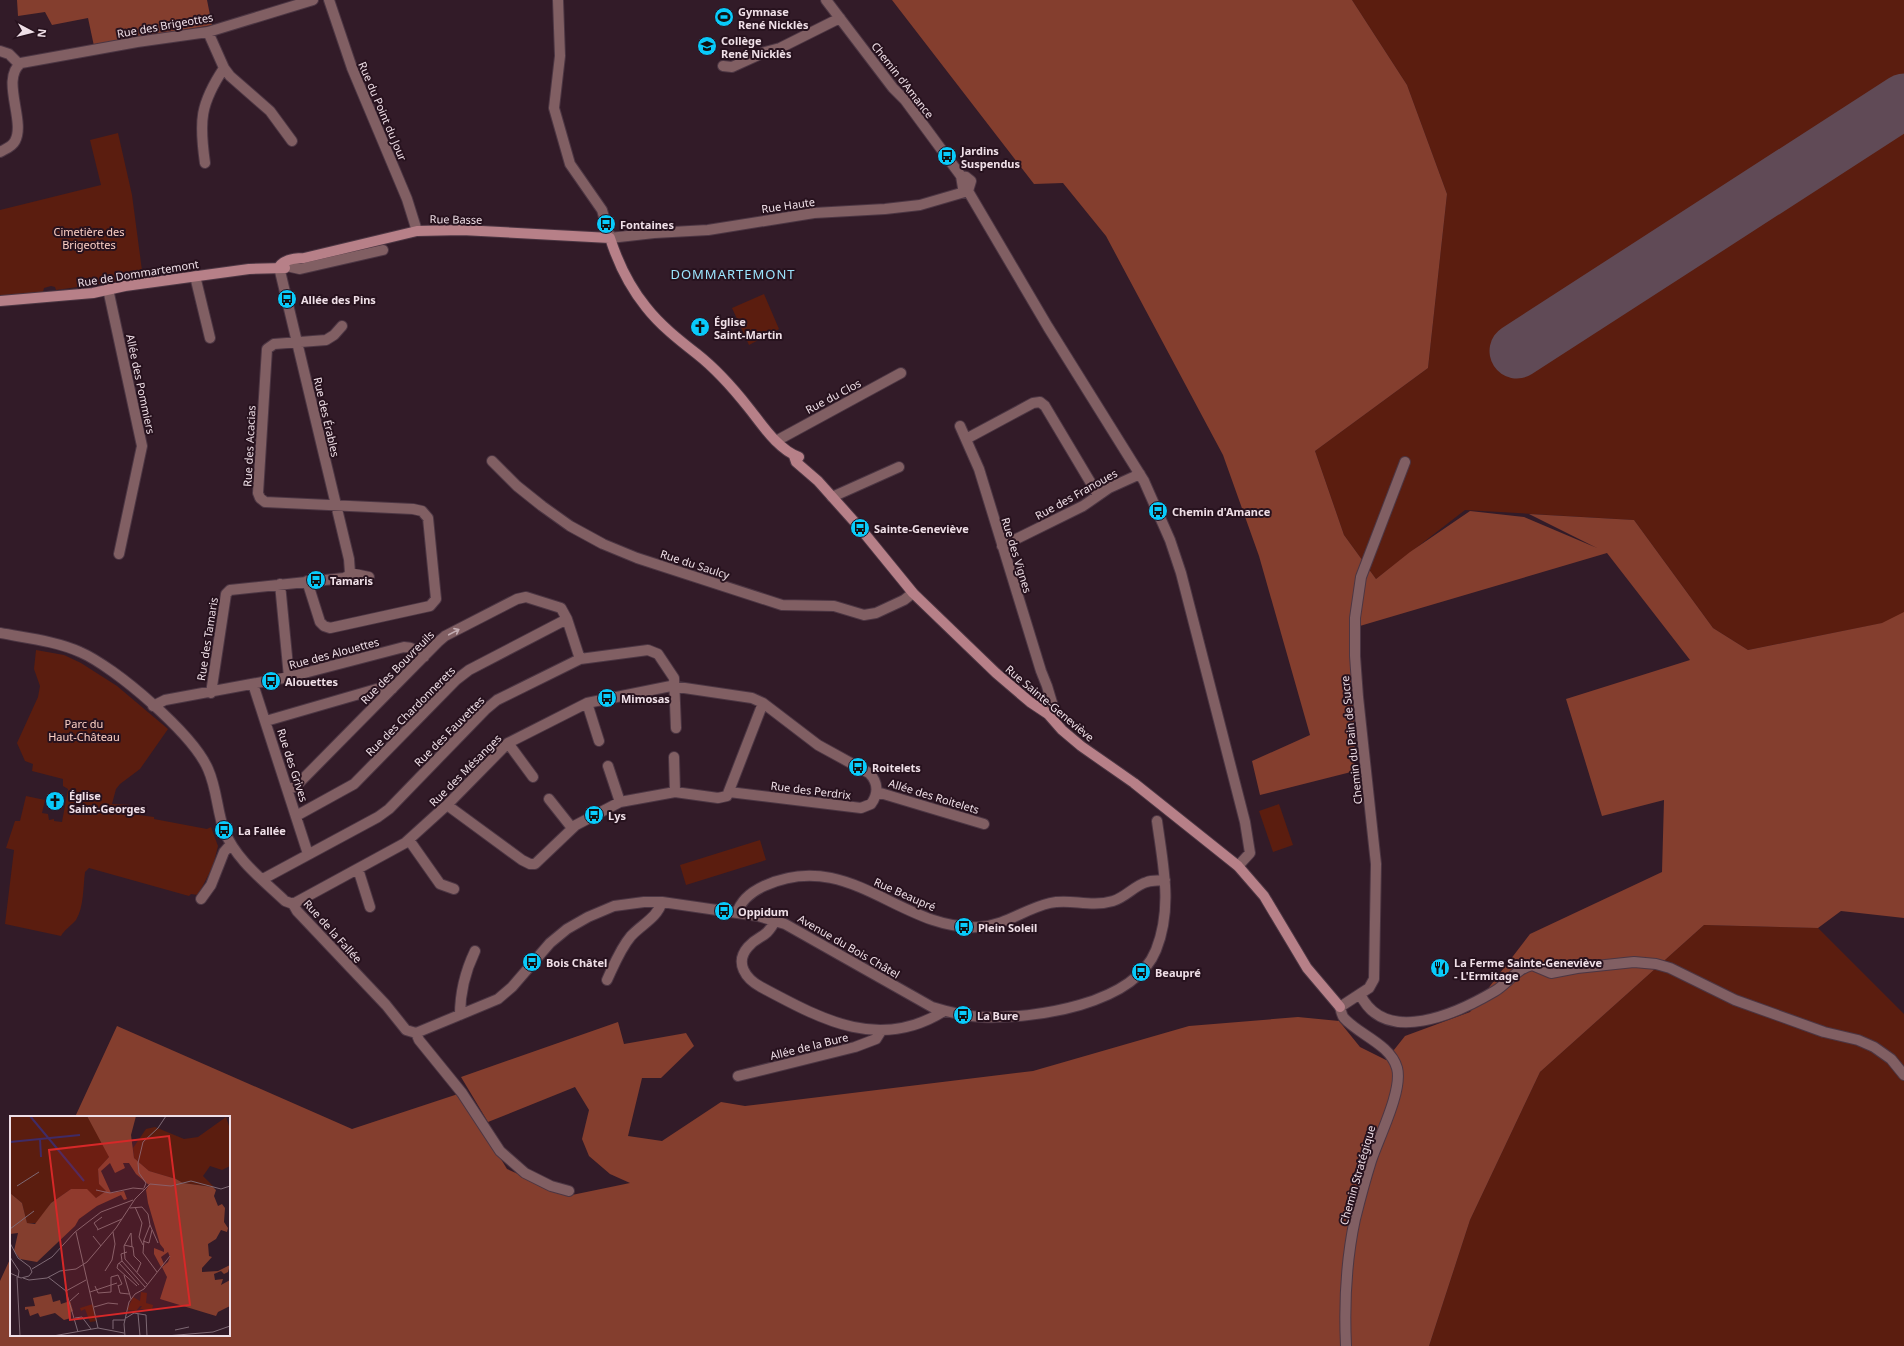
<svg xmlns="http://www.w3.org/2000/svg" width="1904" height="1346" font-family="'Noto Sans',sans-serif">
  <rect width="100%" height="100%" fill="#321b28"/>
  <!-- green -->
  <path fill="#5b1d0f" d="M 1352,0 L 1904,0 L 1904,614 L 1883,623 L 1748,650 L 1713,628 L 1634,520 L 1465,510 L 1376,579 L 1344,535 L 1315,451 L 1428,368 L 1447,194 L 1407,85 Z
    M 118,133 L 132,195 L 143,278 L 56,290 L 55,287 L 51,286 L 44,288 L 43,292 L 0,296 L 0,210 L 101,185 L 90,140 Z
    M 764,294 L 779,329 L 749,345 L 732,308 Z
    M 36,650 L 64,655 L 81,663 L 117,686 L 168,729 L 140,769 L 120,784 L 116,789 L 112,804 L 132,805 L 131,814 L 154,817 L 154,819 L 207,829 L 211,827 L 218,846 L 213,866 L 198,895 L 191,894 L 189,896 L 89,868 L 85,872 C 83,887 84,907 76,920 C 71,926 65,929 61,936 L 5,924 L 14,850 L 6,848 L 15,821 L 20,821 L 26,796 L 45,800 L 42,813 L 48,814 L 49,820 L 54,819 L 54,821 L 62,822 L 68,789 L 63,786 L 63,779 L 32,771 L 33,764 L 25,761 L 17,743 L 38,697 L 40,686 L 34,669 Z
    M 1279,804 L 1293,845 L 1273,852 L 1259,811 Z
    M 760,840 L 766,860 L 686,885 L 680,865 Z
    M 1704,925 L 1818,928 L 1904,1014 L 1904,1346 L 1429,1346 L 1470,1220 L 1540,1072 Z"/>
  <!-- forest -->
  <path fill="#843e2e" d="M 17,0 L 207,0 L 212,25 L 94,46 L 88,18 L 52,25 L 45,12 L 18,16 Z
    M 892,0 L 1352,0 L 1407,85 L 1447,194 L 1428,368 L 1315,451 L 1344,535 L 1376,579 L 1410,552 L 1470,511 L 1524,517 L 1597,548 L 1529,514 L 1634,520 L 1713,628 L 1748,650 L 1882,623 L 1904,612 L 1904,918 L 1841,911 L 1818,928 L 1704,925 L 1540,1072 L 1470,1220 L 1429,1346 L 0,1346 L 0,1281 L 11,1257 L 11,1335 L 229,1335 L 229,1117 L 75,1117 L 117,1026 L 352,1129 L 461,1093 L 507,1169 L 567,1196 L 630,1183 L 610,1174 L 589,1156 L 582,1139 L 589,1110 L 575,1087 L 488,1122 L 461,1077 L 618,1022 L 624,1044 L 686,1033 L 694,1046 L 661,1078 L 642,1078 L 628,1136 L 662,1141 L 721,1102 L 745,1106 L 1033,1071 L 1189,1026 L 1298,1017 L 1339,1021 L 1360,1047 L 1386,1060 L 1405,1036 L 1470,1012 L 1530,934 L 1662,872 L 1664,800 L 1602,816 L 1566,699 L 1690,660 L 1607,553 L 1353,628 L 1355,771 L 1260,795 L 1252,761 L 1310,735 L 1259,556 L 1223,455 L 1106,236 L 1063,183 L 1034,184 Z"/>
  <g fill="none" stroke-linecap="round" stroke-linejoin="round">
    <!-- runway -->
    <path stroke="#604a56" stroke-width="55" d="M 1517,351 L 1904,101"/>
    <defs>
      <path id="street" d="M 329,0 L 352,68 L 407,199 L 417,231
        M 558,0 L 560,56 L 554,108 L 570,164 L 602,210 L 610,238 L 654,233 L 708,230 L 814,213 L 885,209 L 920,205 L 968,191
        M 826,0 L 893,88 L 905,100 L 961,176 L 963,188 L 968,191 L 1048,327 L 1144,481 L 1170,540 L 1181,573 L 1245,822 L 1250,853 L 1238,866
        M 208,32 L 224,68 L 230,76 L 270,111 L 292,141
        M 0,51 L 9,54 L 19,64
        M 723,66 L 732,67 L 765,52 L 780,48 L 840,18
        M 0,152 C 5,149 12,147 15,141 C 26,121 0,79 21,63 L 137,42 L 208,32 L 313,0
        M 205,163 C 199,121 200,104 224,68
        M 961,176 L 966,177 L 971,181 L 968,191
        M 279,267 L 349,559 L 350,573
        M 291,267 L 300,269 L 383,250
        M 195,276 L 210,338
        M 108,289 L 142,446 L 119,554
        M 960,426 L 979,469 L 1041,671 L 1047,686 L 1053,706 L 1048,714
        M 966,439 L 1033,403 L 1040,402 L 1045,406 L 1098,495
        M 776,441 L 901,373
        M 492,461 L 517,486 L 542,506 L 570,526 L 603,544 L 637,558 L 782,605 L 834,606 L 864,615 L 876,613 L 904,600 L 913,593
        M 832,497 L 899,467
        M 1002,546 L 1083,506 L 1109,488 L 1140,474
        M 350,573 L 369,577
        M 307,581 L 320,622 L 324,626 L 330,628 L 430,606 L 436,599 L 428,518 L 422,511 L 413,509 L 265,502 L 260,498 L 258,493 L 267,349 L 274,344 L 326,340 L 334,335 L 342,326
        M 280,584 L 289,677
        M 0,633 C 26,638 56,641 80,652 C 115,667 193,734 208,769 C 217,789 217,811 224,830 C 236,860 263,880 285,901 L 293,904 L 297,911 L 386,1005 L 406,1030 L 416,1033
        M 253,684 L 308,854
        M 211,693 L 226,594 L 230,590 L 344,578 L 348,576 L 350,573
        M 587,703 L 599,741
        M 153,706 L 165,700 L 289,677 L 404,647 C 412,647 419,651 424,657
        M 266,721 L 380,688 L 392,689
        M 508,743 L 533,777
        M 674,757 L 675,792
        M 608,766 L 620,802
        M 288,789 L 295,787 L 438,642 L 445,636 L 517,599 L 526,597 L 561,608 L 567,619 L 580,659
        M 877,792 L 984,824
        M 549,799 L 572,828
        M 447,805 L 522,860 L 530,864 L 535,864 L 576,825 L 620,802 L 675,792 L 718,798 L 727,796 L 763,703
        M 296,816 L 354,784 L 456,680 L 469,670 L 567,619
        M 409,840 L 440,884 L 454,889
        M 358,869 L 370,907
        M 263,879 L 378,817 L 389,809 L 485,710 L 497,700 L 580,659 L 648,650 L 658,654 L 674,678 L 676,728
        M 201,899 L 211,885 L 224,852 L 231,844
        M 293,904 L 405,843 L 447,805 L 508,743 L 587,703 L 671,686 L 752,698 L 763,703 L 818,745 L 869,773 C 878,782 879,793 871,804 L 861,808 L 729,792
        M 737,913 C 741,900 751,892 764,886 C 849,847 900,931 979,927 C 1007,925 1024,909 1050,903 C 1071,898 1089,908 1113,901 C 1126,897 1135,885 1147,882 C 1152,880 1159,881 1165,880
        M 775,921 C 765,940 759,934 748,947 C 734,963 746,979 761,987 C 821,1019 879,1052 944,1011
        M 607,980 C 614,965 620,949 631,936 C 642,924 657,918 662,902
        M 1360,994 C 1385,1047 1458,1013 1495,991 C 1507,984 1517,968 1532,965 L 1551,973 L 1577,968 L 1634,962 L 1656,964 L 1670,968 L 1735,1000 L 1824,1032 L 1858,1040 L 1874,1047 L 1891,1059 L 1904,1075
        M 1340,1007 L 1369,988 L 1374,979 L 1376,864 L 1358,697 L 1355,656 L 1355,618 L 1361,577 L 1405,462
        M 1340,1007 C 1341,1011 1342,1016 1344,1018 C 1359,1035 1390,1044 1397,1068 C 1403,1090 1379,1137 1371,1161 C 1365,1180 1360,1199 1355,1219 C 1346,1261 1344,1303 1346,1346
        M 460,1015 C 460,991 465,972 475,951
        M 416,1033 L 498,999 L 512,987 L 550,943 L 567,929 L 588,917 L 614,906 L 644,902 L 662,902 L 758,916 L 785,924 L 932,1007 C 948,1012 965,1016 982,1017 C 1034,1019 1134,1005 1156,950 C 1173,908 1163,865 1157,821
        M 416,1033 L 419,1040 L 462,1093 L 500,1151 L 525,1173 L 551,1186 L 569,1191
        M 738,1076 L 855,1047 L 876,1039 L 881,1031"/>
      <path id="secondary" d="M 279,267 C 284,259 295,258 304,258 L 417,231 L 462,230 L 610,238 C 618,263 629,286 646,307 C 660,325 679,340 697,354 C 716,369 733,388 748,407 C 761,423 778,450 799,457
        M 0,301 L 93,293 L 125,286 L 249,269 L 285,268
        M 794,456 L 796,462 L 818,481 L 860,528 L 913,593 L 996,673 L 1030,702 L 1048,714 L 1062,730 L 1081,746 L 1134,783 L 1238,866 L 1264,896 L 1307,968 L 1340,1007"/>
    </defs>
    <!-- street casing -->
    <use href="#street" stroke="#4c3643" stroke-width="12"/>
    <!-- secondary casing -->
    <use href="#secondary" stroke="#4c3643" stroke-width="12"/>
    <!-- street -->
    <use href="#street" stroke="#815f63" stroke-width="10"/>
    <!-- secondary -->
    <use href="#secondary" stroke="#b78088" stroke-width="10"/>
  </g>
  <!-- one-way arrows -->
  <defs><path id="oneway-shaft" d="M-6 0H5M1.5-3L5.5 0L1.5 3" fill="none" stroke-width="1.6" stroke-linecap="round" stroke-linejoin="round"/></defs>
  <use stroke="#c3acb2" href="#oneway-shaft" transform="translate(454 632) rotate(-28)"/>
  <!-- icons -->
  <defs>
    <symbol id="stadium-disc" viewBox="-11 -11 22 22"><circle r="9.5" fill="#09cafa" stroke="#27121e"/><path d="M0-5a6.5 5 0 1 0 0 10a6.5 5 0 1 0 0-10ZM-3.5-1.8h7v3.6h-7Z" fill="#111"/></symbol>
    <symbol id="school-disc" viewBox="-11 -11 22 22"><circle r="9.5" fill="#09cafa" stroke="#27121e"/><path d="M0-5L7-2L0 1L-7-2ZM-4 1L0 2.5L4 1V4Q0 6-4 4Z" fill="#111"/></symbol>
    <symbol id="bus-disc" viewBox="-11 -11 22 22"><circle r="9.5" fill="#09cafa" stroke="#27121e"/><path d="M-5-6H5V4H4V6H2V4H-2V6H-4V4H-5ZM-3.5-4V0h7V-4ZM-3.5 1.2v1.5H-2V1.2ZM2 1.2v1.5H3.5V1.2Z" fill="#111"/></symbol>
    <symbol id="church-disc" viewBox="-11 -11 22 22"><circle r="9.5" fill="#09cafa" stroke="#27121e"/><path d="M-1.2-6h2.4v3.5h3.3v2.4h-3.3V6h-2.4V-.1h-3.3v-2.4h3.3Z" fill="#111"/></symbol>
    <symbol id="restaurant-disc" viewBox="-11 -11 22 22"><circle r="9.5" fill="#09cafa" stroke="#27121e"/><path d="M-5-6h1v4h1v-4h1v4h1v-4h1v5L-1.5 .5V6h-2V.5L-5-1ZM5-6V6H3V1.5H1.5Q1.5-4 5-6Z" fill="#111"/></symbol>
  </defs>
  <g fill-rule="evenodd">
    <use href="#stadium-disc" x="713" y="6" width="22" height="22"/>
    <use href="#school-disc" x="696" y="35" width="22" height="22"/>
    <use href="#bus-disc" x="936" y="145" width="22" height="22"/>
    <use href="#bus-disc" x="595" y="213" width="22" height="22"/>
    <use href="#bus-disc" x="276" y="288" width="22" height="22"/>
    <use href="#church-disc" x="689" y="316" width="22" height="22"/>
    <use href="#bus-disc" x="1147" y="500" width="22" height="22"/>
    <use href="#bus-disc" x="849" y="517" width="22" height="22"/>
    <use href="#bus-disc" x="305" y="569" width="22" height="22"/>
    <use href="#bus-disc" x="260" y="670" width="22" height="22"/>
    <use href="#bus-disc" x="596" y="687" width="22" height="22"/>
    <use href="#bus-disc" x="847" y="756" width="22" height="22"/>
    <use href="#church-disc" x="44" y="790" width="22" height="22"/>
    <use href="#bus-disc" x="583" y="804" width="22" height="22"/>
    <use href="#bus-disc" x="213" y="819" width="22" height="22"/>
    <use href="#bus-disc" x="713" y="900" width="22" height="22"/>
    <use href="#bus-disc" x="953" y="916" width="22" height="22"/>
    <use href="#bus-disc" x="521" y="951" width="22" height="22"/>
    <use href="#restaurant-disc" x="1429" y="957" width="22" height="22"/>
    <use href="#bus-disc" x="1130" y="961" width="22" height="22"/>
    <use href="#bus-disc" x="952" y="1004" width="22" height="22"/>
  </g>
  <g text-anchor="middle" dominant-baseline="central" stroke-width="4" stroke-linejoin="round" paint-order="stroke">
    <!-- poi labels -->
    <g font-size="11" font-weight="bold" fill="#efdfe7" stroke="#27121e" text-anchor="start">
      <text x="738" y="11">Gymnase<tspan x="738" dy="13">René Nicklès</tspan></text>
      <text x="721" y="40">Collège<tspan x="721" dy="13">René Nicklès</tspan></text>
      <text x="961" y="150">Jardins<tspan x="961" dy="13">Suspendus</tspan></text>
      <text x="620" y="224">Fontaines</text>
      <text x="301" y="299">Allée des Pins</text>
      <text x="714" y="321">Église<tspan x="714" dy="13">Saint-Martin</tspan></text>
      <text x="1172" y="511">Chemin d'Amance</text>
      <text x="874" y="528">Sainte-Geneviève</text>
      <text x="330" y="580">Tamaris</text>
      <text x="285" y="681">Alouettes</text>
      <text x="621" y="698">Mimosas</text>
      <text x="872" y="767">Roitelets</text>
      <text x="69" y="795">Église<tspan x="69" dy="13">Saint-Georges</tspan></text>
      <text x="608" y="815">Lys</text>
      <text x="238" y="830">La Fallée</text>
      <text x="738" y="911">Oppidum</text>
      <text x="978" y="927">Plein Soleil</text>
      <text x="546" y="962">Bois Châtel</text>
      <text x="1454" y="962">La Ferme Sainte-Geneviève<tspan x="1454" dy="13">- L'Ermitage</tspan></text>
      <text x="1155" y="972">Beaupré</text>
      <text x="977" y="1015">La Bure</text>
    </g>
    <!-- street labels -->
    <g font-size="11" fill="#efdfe7" stroke="#27121e">
      <text transform="translate(165 25) rotate(-10)">Rue des Brigeottes</text>
      <text transform="translate(903 80) rotate(52)">Chemin d'Amance</text>
      <text transform="translate(383 111) rotate(67)">Rue du Point du Jour</text>
      <text transform="translate(788 205) rotate(-8)">Rue Haute</text>
      <text transform="translate(456 219) rotate(1)">Rue Basse</text>
      <text transform="translate(138 273) rotate(-9)">Rue de Dommartemont</text>
      <text transform="translate(141 384) rotate(78)">Allée des Pommiers</text>
      <text transform="translate(833 396) rotate(-28)">Rue du Clos</text>
      <text transform="translate(327 417) rotate(77)">Rue des Érables</text>
      <text transform="translate(249 446) rotate(-87)">Rue des Acacias</text>
      <text transform="translate(1076 494) rotate(-29)">Rue des Franoues</text>
      <text transform="translate(1017 555) rotate(73)">Rue des Vignes</text>
      <text transform="translate(695 564) rotate(18)">Rue du Saulcy</text>
      <text transform="translate(207 639) rotate(-81)">Rue des Tamaris</text>
      <text transform="translate(334 653) rotate(-15)">Rue des Alouettes</text>
      <text transform="translate(397 667) rotate(-45)">Rue des Bouvreuils</text>
      <text transform="translate(1050 703) rotate(40)">Rue Sainte-Geneviève</text>
      <text transform="translate(410 711) rotate(-45)">Rue des Chardonnerets</text>
      <text transform="translate(449 731) rotate(-45)">Rue des Fauvettes</text>
      <text transform="translate(1351 740) rotate(-96)">Chemin du Pain de Sucre</text>
      <text transform="translate(293 765) rotate(72)">Rue des Grives</text>
      <text transform="translate(465 770) rotate(-45)">Rue des Mésanges</text>
      <text transform="translate(811 790) rotate(7)">Rue des Perdrix</text>
      <text transform="translate(934 796) rotate(17)">Allée des Roitelets</text>
      <text transform="translate(905 894) rotate(24)">Rue Beaupré</text>
      <text transform="translate(333 931) rotate(48)">Rue de la Fallée</text>
      <text transform="translate(849 946) rotate(30)">Avenue du Bois Châtel</text>
      <text transform="translate(809 1046) rotate(-14)">Allée de la Bure</text>
      <text transform="translate(1357 1175) rotate(-74)">Chemin Stratégique</text>
    </g>
    <!-- park labels -->
    <g font-size="11" fill="#fbcfc4" stroke="#27121e">
      <text x="89" y="231">Cimetière des<tspan x="89" dy="13">Brigeottes</tspan></text>
      <text x="84" y="723">Parc du<tspan x="84" dy="13">Haut-Château</tspan></text>
    </g>
    <!-- quarter labels -->
    <g font-size="13" letter-spacing="1" fill="#9ce4fe" stroke="#27121e">
      <text x="733" y="274">DOMMARTEMONT</text>
    </g>
  </g>
  <!-- overview -->
  <g transform="translate(10 1116)">
    <rect width="220" height="220" fill="#321b28"/>
    <path d="M 0,0 L 77,0 L 95,30 L 99,41 L 88,53 L 89,68 L 96,75 L 86,82 L 61,73 L 41,87 L 27,107 L 17,107 L 12,87 L 0,77 ZM 216,1 L 220,13 L 220,50 L 212,54 L 200,50 L 193,60 L 204,71 L 173,67 L 166,63 L 139,55 L 124,42 L 123,32 L 136,13 L 145,11 L 174,23 L 188,21 ZM 131,176 L 137,177 L 136,187 L 143,189 L 142,194 L 130,193 L 132,190 L 130,190 L 126,195 L 117,194 L 123,181 L 130,185 ZM 83,188 L 87,205 L 80,206 L 75,193 L 71,195 L 70,192 Z" fill="#5b1d0f"/>
    <path d="M 77,0 L 126,0 L 121,19 L 124,42 L 139,55 L 166,63 L 173,67 L 203,71 L 206,74 L 204,80 L 208,90 L 212,88 L 215,92 L 214,106 L 218,112 L 217,116 L 211,114 L 206,123 L 198,128 L 199,140 L 202,141 L 192,152 L 192,156 L 208,155 L 220,149 L 218,156 L 214,158 L 211,155 L 204,158 L 205,164 L 213,163 L 211,169 L 220,164 L 220,190 L 208,196 L 206,200 L 150,183 L 157,161 L 152,151 L 158,146 L 160,141 L 158,136 L 151,141 L 154,148 L 151,151 L 144,138 L 144,132 L 154,136 L 154,133 L 150,128 L 138,87 L 136,74 L 139,69 L 126,58 L 119,47 L 113,47 L 115,52 L 105,57 L 100,47 L 91,55 L 101,77 L 114,75 L 117,83 L 114,84 L 111,79 L 87,90 L 69,103 L 65,110 L 27,146 L 10,143 L 4,135 L 8,117 L 0,118 L 0,77 L 12,87 L 17,107 L 25,108 L 41,87 L 61,73 L 77,73 L 86,82 L 96,75 L 89,68 L 88,53 L 99,41 ZM 41,178 L 43,186 L 50,184 L 51,188 L 60,185 L 63,195 L 61,196 L 61,202 L 54,204 L 45,197 L 30,201 L 28,197 L 20,200 L 18,193 L 15,194 L 15,191 L 25,190 L 23,182 Z" fill="#843e2e"/>
    <path fill="none" stroke="#3f2b66" stroke-width="2" d="M 20,0 L 74,65M 30,23 L 31,41M 0,26 L 70,19"/>
    <path fill="none" stroke="#7e6974" stroke-width="1" d="M 7,70 L 29,56M 134,72 L 136,67 L 129,57 L 128,47 L 133,26 L 148,12 L 156,0M 86,74 L 100,77 L 123,72 L 134,73M 125,91 L 132,107 L 129,121 L 133,129M 120,92 L 132,91 L 138,98 L 140,109 L 134,124 L 133,137 L 147,156M 140,109 L 148,127M 0,113 L 24,95M 88,113 L 84,107 L 92,101M 87,114 L 112,103M 66,116 L 88,212M 83,120 L 91,130M 133,125 L 139,127 L 142,114M 0,127 L 8,142 L 20,151 L 22,156 L 19,160 L 11,162 L 0,157M 114,129 L 123,131 L 124,140 L 131,147 L 127,156M 122,131 L 121,117 L 114,130 L 115,143 L 137,168M 117,136 L 111,138 L 112,145 L 135,171M 0,141 L 9,155 L 8,162M 112,145 L 108,148 L 107,152 L 127,170M 109,147 L 129,169M 22,153 L 42,141 L 65,116 L 91,96 L 123,84M 95,155 L 102,144 L 105,128 L 103,116M 114,159 L 121,183M 7,161 L 10,220M 38,161 L 56,175 L 68,216M 13,162 L 19,164 L 37,162 L 50,155 L 66,153 L 77,146 L 106,112 L 125,83 L 140,68 L 161,70 L 181,65 L 211,73 L 220,70M 108,169 L 110,177 L 119,178M 85,170 L 88,177 L 101,176 L 101,161 L 108,159 L 112,168 L 108,170M 56,175 L 76,164M 80,176 L 107,167M 60,185 L 69,177M 84,191 L 98,187 L 108,188M 128,198 L 130,220M 65,202 L 72,201 L 81,213M 116,202 L 124,197 L 136,199 L 137,220M 103,213 L 103,204 L 115,204M 165,214 L 179,211M 43,220 L 88,212 L 114,217M 115,220 L 114,208 L 119,186 L 125,178 L 134,173 L 160,140M 156,220 L 203,216 L 220,210"/>
    <path fill="#d62828" fill-opacity="0.15" stroke="#d62828" stroke-width="2" d="M 159,20 L 180,189 L 60,204 L 39,34 Z"/>
    <rect width="220" height="220" fill="none" stroke="#efdfe7" stroke-width="2"/>
  </g>
  <!-- north arrow -->
  <g transform="translate(32 32) rotate(97)" stroke="#27121e" stroke-width="3" paint-order="stroke">
  <path d="M0-3L7 15L0 10L-7 15Z" fill="#efdfe7"/>
  <text y="-6" font-size="11" font-weight="bold" text-anchor="middle" fill="#efdfe7">N</text>
  </g>
</svg>
